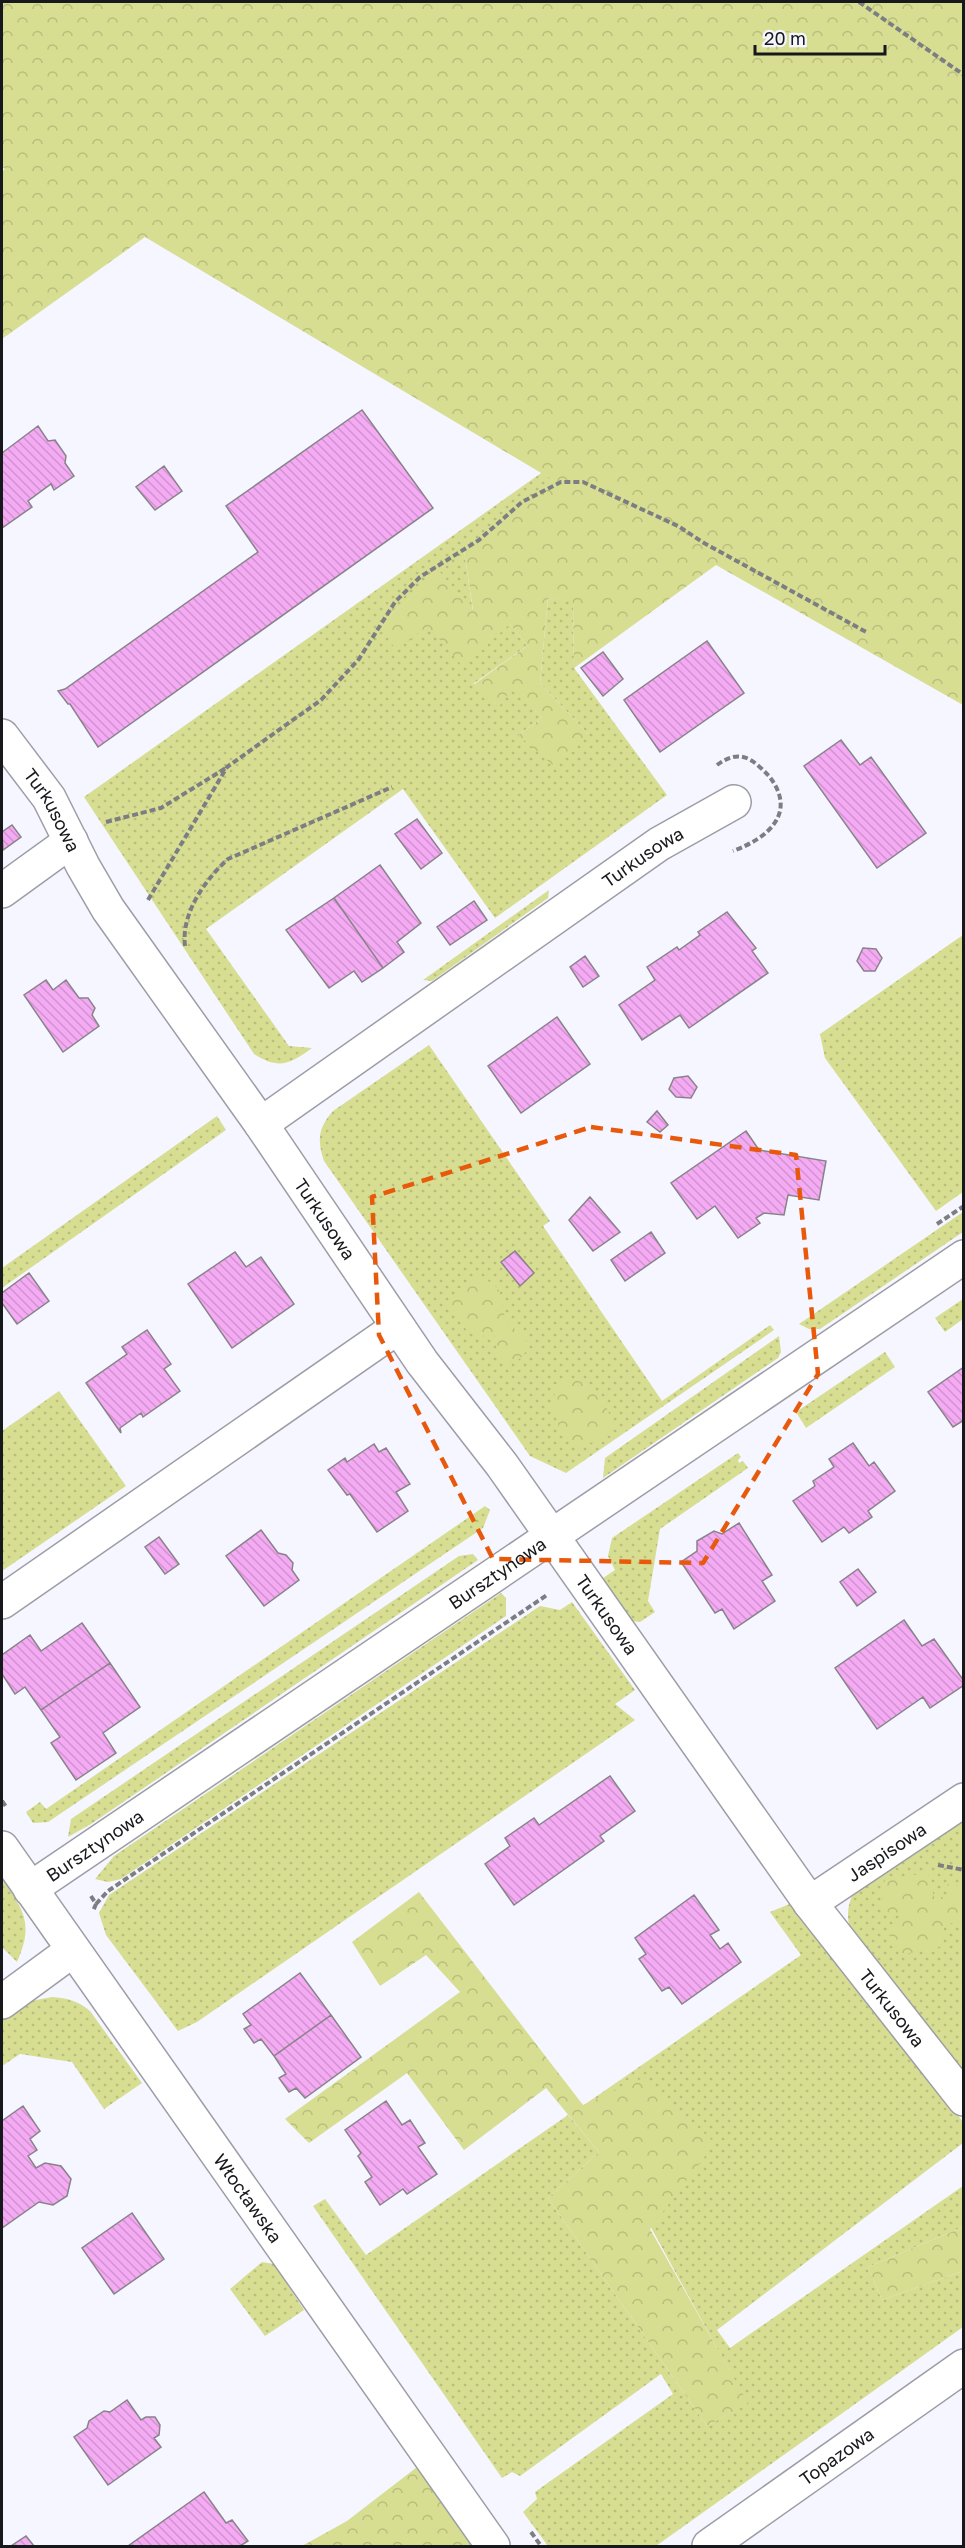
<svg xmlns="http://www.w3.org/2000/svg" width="965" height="2548" font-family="'Golos Text',sans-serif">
  <defs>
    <pattern id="grass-dots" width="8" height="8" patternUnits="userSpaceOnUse" patternTransform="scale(1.5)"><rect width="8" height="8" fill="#d7de91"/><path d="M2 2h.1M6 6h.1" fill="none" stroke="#b8be7c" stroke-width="1.8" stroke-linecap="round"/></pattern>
    <pattern id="forest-crowns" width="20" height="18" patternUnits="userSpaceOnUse" patternTransform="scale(1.5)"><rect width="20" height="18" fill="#d7de91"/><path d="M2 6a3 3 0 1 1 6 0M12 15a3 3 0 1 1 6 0" fill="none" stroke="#b8be7c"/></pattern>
    <pattern id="building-back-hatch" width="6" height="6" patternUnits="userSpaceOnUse" patternTransform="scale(1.5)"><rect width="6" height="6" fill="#f5abf4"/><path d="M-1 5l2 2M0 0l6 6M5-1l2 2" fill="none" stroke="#d192d1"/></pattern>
  </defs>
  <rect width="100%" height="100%" fill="#f5f6ff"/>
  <!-- grass -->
  <path fill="url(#grass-dots)" d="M 544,471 L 554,481 L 464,550 L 473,612 L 440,573 L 379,625 L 510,624 L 527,646 L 473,684 L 514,684 L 542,718 L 518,735 L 588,734 L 540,683 L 548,598 L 573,601 L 574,668 L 667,795 L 495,918 L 403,789 L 206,929 L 289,1046 L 312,1048 C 290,1064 279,1070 254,1054 L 84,797 Z
    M 549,890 L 548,898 L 432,981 L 423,980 Z
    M 963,935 L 963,1192 L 936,1211 L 825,1058 L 820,1034 Z
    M 429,1045 L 550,1221 L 543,1226 L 662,1401 L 770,1325 L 774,1330 L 566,1473 L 530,1456 L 324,1161 C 317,1140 318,1128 333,1111 Z
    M 217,1116 L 226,1130 L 2,1288 L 2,1268 Z
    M 963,1212 L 963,1232 L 820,1329 L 809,1329 L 799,1324 Z
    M 963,1299 L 963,1319 L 945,1332 L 935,1318 Z
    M 779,1336 L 781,1352 L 778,1358 L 603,1478 L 605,1458 Z
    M 885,1352 L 895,1367 L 806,1428 L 796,1412 Z
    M 59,1391 L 126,1486 L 2,1571 L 2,1431 Z
    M 738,1453 L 741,1457 L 738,1460 L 739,1463 L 743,1461 L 748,1468 L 660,1529 L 648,1601 L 655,1612 L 640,1622 L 631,1621 L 603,1578 L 615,1570 L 608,1556 L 612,1538 Z
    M 485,1506 L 490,1510 L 483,1528 L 48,1822 L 33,1823 L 26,1812 L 40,1802 L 46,1809 Z
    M 473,1554 L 478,1560 L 91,1824 L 68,1837 L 71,1819 L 459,1556 Z
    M 501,1593 L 506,1598 L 506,1616 L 121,1879 L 108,1882 L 95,1879 L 114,1856 Z
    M 572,1602 L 635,1690 L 615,1704 L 635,1720 L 197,2022 L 178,2031 L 106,1935 L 99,1913 L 109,1895 L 540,1606 L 560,1610 Z
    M 963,1812 L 963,2074 L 851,1933 C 846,1916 847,1904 856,1888 Z
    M 2,1879 C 24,1910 34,1924 17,1962 L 2,1947 Z
    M 792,1903 L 963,2122 L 963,2143 L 717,2330 L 730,2348 L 963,2186 L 963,2227 L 868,2267 L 882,2300 L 963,2271 L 963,2327 L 656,2546 L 548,2546 L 523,2512 L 537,2499 L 535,2492 L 673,2394 L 661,2374 L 520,2476 L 512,2472 L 502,2478 L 313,2206 L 325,2199 L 366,2255 L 568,2115 L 599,2152 L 548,2198 L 707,2426 L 747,2403 L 584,2105 L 801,1955 L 770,1912 Z
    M 52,1997 C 68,1998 78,2001 90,2011 L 142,2083 L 104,2109 L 72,2062 L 20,2054 L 2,2066 L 2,2019 L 31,2001 Z
    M 262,2262 L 274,2264 L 304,2310 L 265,2336 L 230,2289 Z"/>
  <!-- forest -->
  <path fill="url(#forest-crowns)" d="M 2,2 L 963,2 L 963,705 L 716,565 L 574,668 L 573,602 L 548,598 L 540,683 L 588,734 L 555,767 L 518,735 L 542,718 L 514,685 L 499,707 L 473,685 L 527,646 L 510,624 L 463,667 L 428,626 L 396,650 L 379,625 L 440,572 L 473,610 L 464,550 L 553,480 L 145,237 L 2,339 L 2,172 L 5,169 L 2,167 Z
    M 476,1276 C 523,1291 483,1313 525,1336 L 528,1349 C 522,1357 518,1362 508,1364 C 497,1357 496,1350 496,1337 L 490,1333 L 479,1338 C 462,1330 456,1317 450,1301 Z
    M 567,1379 C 573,1380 581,1381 586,1384 C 600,1395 613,1412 612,1430 L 596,1441 L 581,1446 L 560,1432 L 553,1404 L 556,1386 Z
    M 928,1873 L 934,1897 L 950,1897 L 945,1884 L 963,1886 L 963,1919 L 944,1926 L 943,1946 L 902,1955 L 889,1935 L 904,1917 L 881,1910 L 885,1879 Z
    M 419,1892 L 583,2105 L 643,2078 L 715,2143 L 650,2229 L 748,2403 L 707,2426 L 548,2198 L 599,2152 L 546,2088 L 464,2150 L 407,2073 L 309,2143 L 285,2119 L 460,1992 L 426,1955 L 380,1986 L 352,1942 Z
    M 963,2227 L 963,2271 L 882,2300 L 868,2267 Z
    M 421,2464 L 478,2546 L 302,2546 L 347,2521 Z"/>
  <!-- building -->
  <path fill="url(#building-back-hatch)" stroke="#898389" stroke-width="1.5" d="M 362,410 L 433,508 L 98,747 L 70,704 L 68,704 L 58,691 L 65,689 L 258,552 L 226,506 Z
    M 38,426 L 48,441 L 55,440 L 66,456 L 65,463 L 74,476 L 54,490 L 51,484 L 28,501 L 32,507 L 2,528 L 2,453 Z
    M 164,466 L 182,491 L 155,510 L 136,487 Z
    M 707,641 L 744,693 L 660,752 L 624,700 Z
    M 603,652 L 623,679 L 603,696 L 581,668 Z
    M 841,740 L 860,765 L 871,757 L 926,833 L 877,868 L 804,766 Z
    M 417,819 L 442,853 L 421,869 L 395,834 Z
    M 12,825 L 21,837 L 3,850 L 2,832 Z
    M 380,865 L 421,923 L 397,942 L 404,952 L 383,968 L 334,898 Z
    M 334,898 L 383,968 L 362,982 L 354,971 L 329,988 L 286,930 Z
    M 474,901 L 487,920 L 450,945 L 437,927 Z
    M 727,912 L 756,948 L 752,951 L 768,973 L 689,1028 L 680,1015 L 642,1040 L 619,1005 L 655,980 L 647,967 L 677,947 L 679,950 L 700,935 L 698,932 Z
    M 863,948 L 876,949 L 882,958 L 875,971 L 864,971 L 857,961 Z
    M 585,956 L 599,976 L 583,987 L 570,967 Z
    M 46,980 L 53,990 L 66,980 L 79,998 L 88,998 L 95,1008 L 92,1015 L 99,1026 L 63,1052 L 24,995 Z
    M 557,1017 L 590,1064 L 521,1113 L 488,1066 Z
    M 688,1076 L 697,1087 L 691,1098 L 676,1097 L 669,1089 L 674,1078 Z
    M 657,1111 L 668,1125 L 660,1132 L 647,1122 Z
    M 746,1131 L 759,1150 L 826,1161 L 819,1200 L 788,1195 L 784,1215 L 764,1213 L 756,1218 L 760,1223 L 738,1238 L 715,1206 L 697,1219 L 671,1183 Z
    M 590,1197 L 620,1232 L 593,1251 L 569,1220 Z
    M 651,1232 L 665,1253 L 625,1281 L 611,1260 Z
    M 515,1251 L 534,1273 L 520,1286 L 501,1262 Z
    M 235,1252 L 246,1267 L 261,1257 L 294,1304 L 232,1348 L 188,1284 Z
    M 29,1273 L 49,1301 L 17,1324 L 2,1303 L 2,1293 Z
    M 147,1330 L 171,1364 L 164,1369 L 180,1391 L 143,1417 L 141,1413 L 120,1428 L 121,1433 L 86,1383 L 127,1354 L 122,1347 Z
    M 964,1367 L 964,1420 L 953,1427 L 928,1392 Z
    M 853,1443 L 869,1466 L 874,1462 L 895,1491 L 868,1511 L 872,1517 L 849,1533 L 844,1527 L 822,1542 L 793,1501 L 815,1486 L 813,1481 L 834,1467 L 829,1459 Z
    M 374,1444 L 379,1452 L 386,1448 L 410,1484 L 396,1492 L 408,1511 L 377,1532 L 350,1494 L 347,1495 L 328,1470 L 345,1458 L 347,1462 Z
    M 739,1523 L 772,1575 L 762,1581 L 775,1601 L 734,1629 L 722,1609 L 715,1613 L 681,1562 L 697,1551 L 697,1541 L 714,1531 L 722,1534 Z
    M 261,1530 L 278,1553 L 286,1555 L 293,1563 L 292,1570 L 299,1580 L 264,1606 L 226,1556 Z
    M 159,1537 L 179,1564 L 165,1574 L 145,1547 Z
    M 858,1569 L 876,1592 L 857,1606 L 840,1582 Z
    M 904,1620 L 922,1646 L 934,1639 L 964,1681 L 964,1685 L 930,1708 L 923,1697 L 877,1729 L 835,1668 Z
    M 82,1623 L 110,1663 L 41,1710 L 25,1687 L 15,1694 L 2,1674 L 2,1655 L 30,1635 L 41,1651 Z
    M 110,1663 L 140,1707 L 103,1733 L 116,1753 L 76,1780 L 51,1743 L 60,1737 L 41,1710 Z
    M 610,1776 L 635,1811 L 600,1836 L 604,1841 L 514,1905 L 485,1864 L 510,1846 L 505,1838 L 534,1818 L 539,1825 Z
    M 694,1895 L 719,1930 L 710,1935 L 720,1949 L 728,1943 L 741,1962 L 682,2004 L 669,1987 L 662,1991 L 639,1959 L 646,1954 L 635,1938 Z
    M 300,1973 L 331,2015 L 274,2056 L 261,2039 L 254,2043 L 244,2029 L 251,2025 L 243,2014 Z
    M 331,2015 L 361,2057 L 305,2098 L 296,2088 L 289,2092 L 279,2078 L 286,2074 L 274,2056 Z
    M 386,2101 L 402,2125 L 410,2120 L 425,2143 L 418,2147 L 437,2174 L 407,2194 L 403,2189 L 380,2205 L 365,2182 L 372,2177 L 358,2156 L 361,2153 L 345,2130 Z
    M 23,2106 L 40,2131 L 30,2139 L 37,2150 L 28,2156 L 36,2168 L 45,2163 L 61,2166 L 71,2179 L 67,2196 L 53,2205 L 39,2202 L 2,2228 L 2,2121 Z
    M 132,2213 L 164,2259 L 114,2294 L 82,2248 Z
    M 127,2400 L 141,2420 L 146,2417 L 155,2417 L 160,2425 L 159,2435 L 154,2438 L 161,2447 L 108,2485 L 74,2437 L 87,2428 L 89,2421 L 104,2411 L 110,2412 Z
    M 204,2492 L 226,2523 L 232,2520 L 248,2541 L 240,2546 L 128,2546 Z
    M 26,2536 L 34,2546 L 11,2546 Z"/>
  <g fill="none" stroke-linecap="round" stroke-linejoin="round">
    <defs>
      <g id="minor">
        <path id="s1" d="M 2,736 L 49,798 L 83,866 L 108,909 L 261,1124 L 422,1362 L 502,1465 L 810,1903 L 964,2099"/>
        <path d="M 2,891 L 71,841"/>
        <path id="s2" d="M 261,1124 L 659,844 L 734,802"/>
        <path d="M 2,1602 L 398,1327"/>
        <path id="s3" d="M 2,1848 L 493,2546"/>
        <path id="s4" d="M 30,1889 L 964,1257"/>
        <path id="s5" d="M 810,1903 L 964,1800"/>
        <path d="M 2,2002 L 73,1950"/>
        <path id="s6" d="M 709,2546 L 964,2366"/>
      </g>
    </defs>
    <!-- minor casing -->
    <use href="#minor" stroke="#9d9da6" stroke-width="36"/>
    <!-- path -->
    <path stroke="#7d7e84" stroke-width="4" stroke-dasharray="6 3" stroke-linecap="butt" d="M 859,2 L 964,75
      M 717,765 C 725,759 734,755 743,757 C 753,759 762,769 769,776 C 798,813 768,838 733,851
      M 106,822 L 161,808 L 226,768
      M 148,900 L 227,767 L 321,700 L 359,659 L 395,602 L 420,577 L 479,540 L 522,502 L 561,482 L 583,482 L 678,526 L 704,543 L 868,633
      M 185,946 C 181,913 205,880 228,859 L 392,787
      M 937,1224 L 964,1206
      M 2,1801 L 7,1808
      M 938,1865 L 964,1870
      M 91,1896 L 96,1904 L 93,1911
      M 96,1904 L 108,1891 L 547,1595
      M 531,2532 L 541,2546"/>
    <!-- minor -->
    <use href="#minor" stroke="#fff" stroke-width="33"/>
  </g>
  <!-- marked area -->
  <path fill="none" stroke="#e8590c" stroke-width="4.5" stroke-dasharray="12 8" stroke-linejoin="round" d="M 591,1127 L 796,1155 L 818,1374 L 703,1563 L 493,1559 L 379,1335 L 372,1197 Z"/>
  <g text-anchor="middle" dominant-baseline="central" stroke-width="4.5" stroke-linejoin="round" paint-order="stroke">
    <!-- street labels -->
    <g font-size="18" fill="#17181b" stroke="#f5f6ff">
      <text stroke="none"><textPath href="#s1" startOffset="90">Turkusowa</textPath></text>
      <text stroke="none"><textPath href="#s2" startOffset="466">Turkusowa</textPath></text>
      <text stroke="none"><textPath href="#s1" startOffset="582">Turkusowa</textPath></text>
      <text stroke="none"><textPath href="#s4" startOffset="564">Bursztynowa</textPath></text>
      <text stroke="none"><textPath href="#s1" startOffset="1068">Turkusowa</textPath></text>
      <text stroke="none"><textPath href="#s4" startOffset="78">Bursztynowa</textPath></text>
      <text stroke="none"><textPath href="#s5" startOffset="92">Jaspisowa</textPath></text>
      <text stroke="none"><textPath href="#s1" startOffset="1554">Turkusowa</textPath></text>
      <text stroke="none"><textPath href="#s3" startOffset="428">Włocławska</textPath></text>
      <text stroke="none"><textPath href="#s6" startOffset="156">Topazowa</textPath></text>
    </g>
  </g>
  <!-- border -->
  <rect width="965" height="2548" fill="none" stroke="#17181b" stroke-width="6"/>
  <!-- scale -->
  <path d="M755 45v9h130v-9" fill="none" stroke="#17181b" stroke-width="3"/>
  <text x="764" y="45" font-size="18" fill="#17181b" stroke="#f5f6ff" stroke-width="4.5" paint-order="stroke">20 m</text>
</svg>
